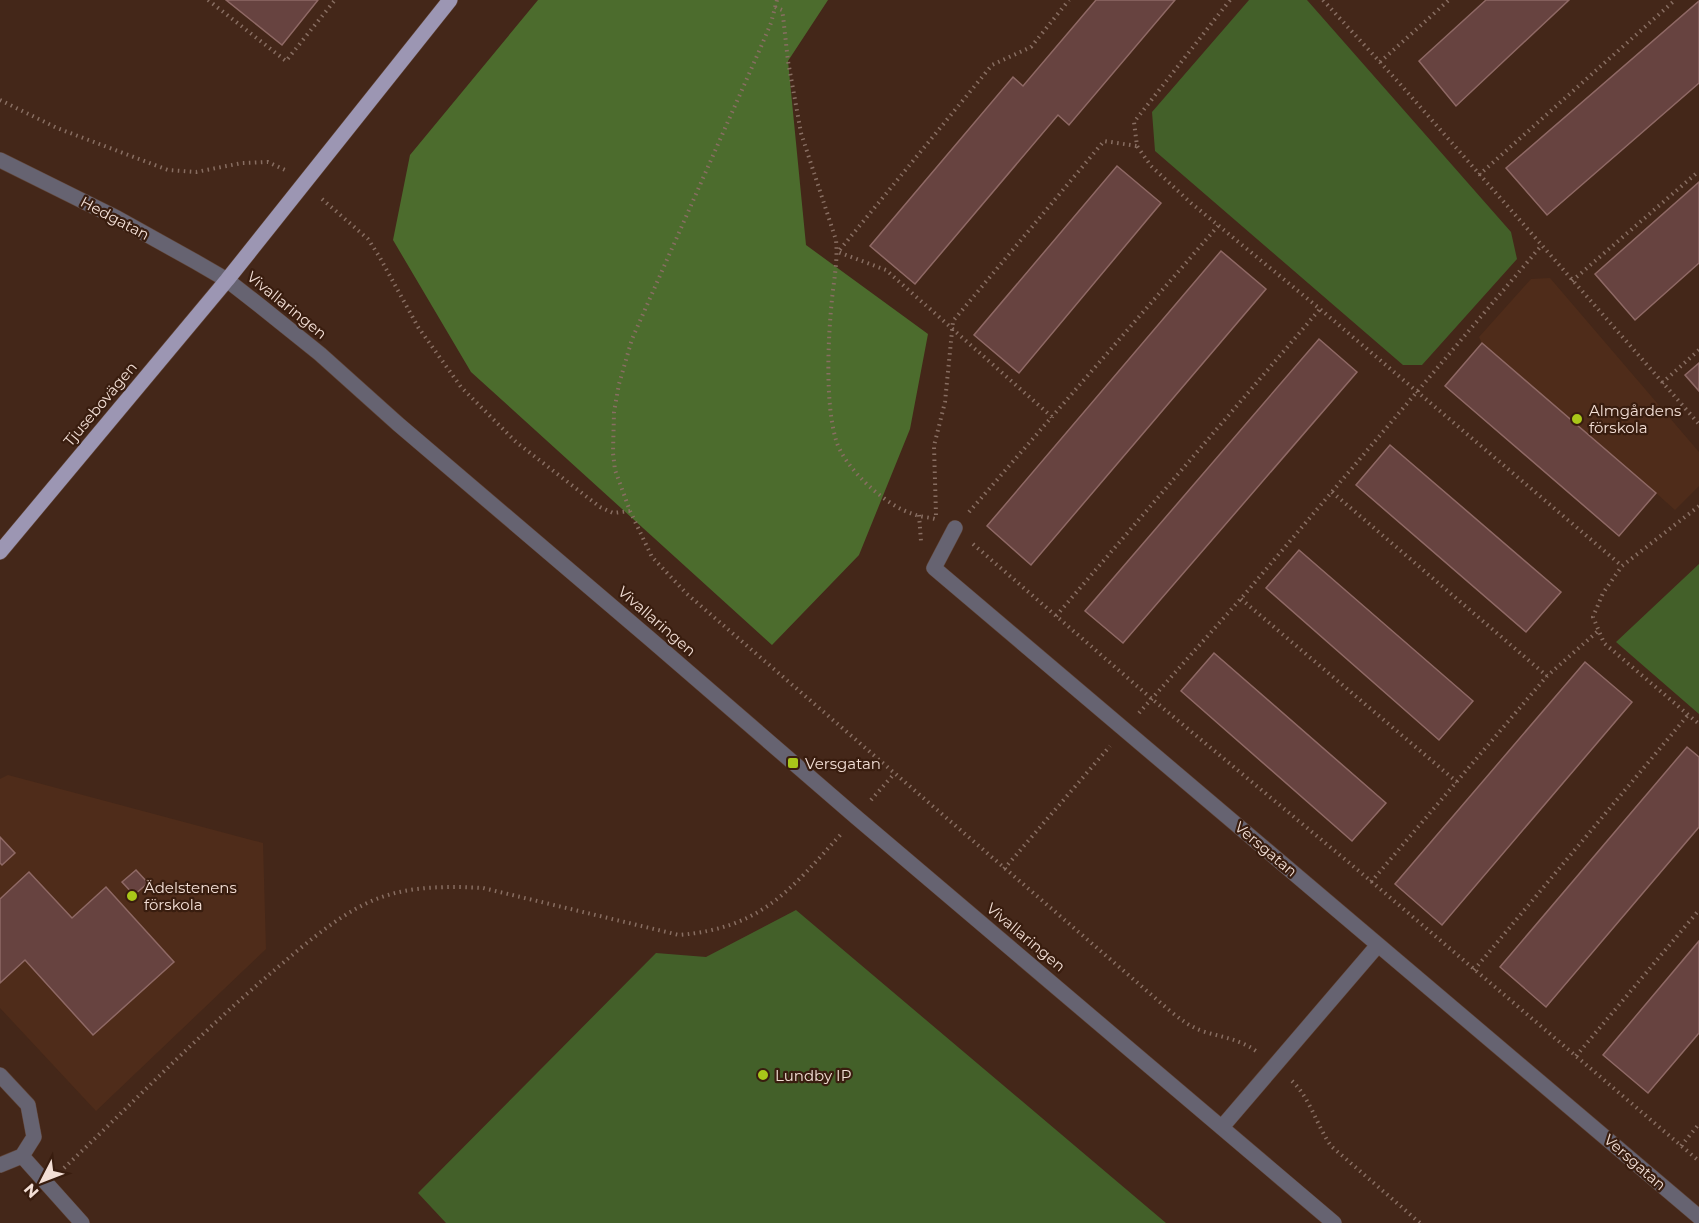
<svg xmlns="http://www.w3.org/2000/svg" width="1699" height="1223" font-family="Montserrat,sans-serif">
  <rect width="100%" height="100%" fill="#442719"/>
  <!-- built -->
  <path fill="#4f2c1a" d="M 1550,278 L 1699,452 L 1699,486 L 1675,510 L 1656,493 L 1619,536 L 1445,386 L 1482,343 L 1479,337 L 1531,279 Z
    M 8,775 L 263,843 L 266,949 L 96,1111 L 0,1008 L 0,779 Z"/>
  <!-- green -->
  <path fill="#436029" d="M 1249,0 L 1307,0 L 1511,232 L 1517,259 L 1422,365 L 1403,365 L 1155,151 L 1152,112 Z
    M 1699,564 L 1699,714 L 1616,642 Z
    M 796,910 L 1166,1223 L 446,1223 L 418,1193 L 656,953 L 706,957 Z"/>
  <!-- forest -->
  <path fill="#4c6c2d" d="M 538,0 L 828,0 L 788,61 L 806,245 L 928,334 L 910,429 L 859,555 L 772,645 L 471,372 L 393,240 L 410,155 Z"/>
  <!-- building -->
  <path fill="#674340" stroke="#8f6965" stroke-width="1.5" d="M 226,0 L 318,0 L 282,45 Z
    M 1096,0 L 1175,0 L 1069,125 L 1058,115 L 915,284 L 870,246 L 1013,77 L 1023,86 Z
    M 1486,0 L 1569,0 L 1456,106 L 1419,61 Z
    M 1699,1 L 1699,83 L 1547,215 L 1506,168 Z
    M 1117,166 L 1161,203 L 1019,373 L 974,335 Z
    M 1699,182 L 1699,263 L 1635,320 L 1595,274 Z
    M 1221,251 L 1266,289 L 1031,565 L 987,526 Z
    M 1319,339 L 1357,372 L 1123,643 L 1085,611 Z
    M 1482,343 L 1656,493 L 1619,536 L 1445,386 Z
    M 1699,363 L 1699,391 L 1685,375 Z
    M 1390,445 L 1561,592 L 1526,632 L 1356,485 Z
    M 1299,550 L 1473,701 L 1439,740 L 1266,588 Z
    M 1214,653 L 1386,803 L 1352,841 L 1181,691 Z
    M 1585,662 L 1632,702 L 1442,925 L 1395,884 Z
    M 1687,747 L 1699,757 L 1699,827 L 1546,1007 L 1500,967 Z
    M 0,837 L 15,853 L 2,865 L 0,863 Z
    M 136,870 L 148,883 L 134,895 L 122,882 Z
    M 29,872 L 72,918 L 106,887 L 174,962 L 93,1035 L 25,960 L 0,983 L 0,899 Z
    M 1699,941 L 1699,1033 L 1648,1093 L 1603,1055 Z"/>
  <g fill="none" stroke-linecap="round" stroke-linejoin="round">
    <defs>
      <path id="minor" d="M 0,160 L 117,218 L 196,262 L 227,280 L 259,305 L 320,354 L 398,424 L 649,638 L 856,817 L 1334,1223
        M 955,528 L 934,568 L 1699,1217
        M 0,1075 L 28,1105 L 34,1137 L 22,1156 L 0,1165
        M 1222,1127 L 1378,945
        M 22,1156 L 82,1223"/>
      <path id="major" d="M 0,552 L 227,280 L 450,0"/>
    </defs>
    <!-- minor casing -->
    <use href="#minor" stroke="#604437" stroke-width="16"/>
    <!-- major casing -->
    <use href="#major" stroke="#604437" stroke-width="16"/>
    <!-- path -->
    <path stroke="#886e62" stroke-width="4" stroke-dasharray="1.5 4.5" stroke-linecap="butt" d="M 208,0 L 286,61 L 335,0
      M 777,0 L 771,23 L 760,49 L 632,339 L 619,384 L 614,412 L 613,453 L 615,470 L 630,511 L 652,557 L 687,594 L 1169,1010 C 1180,1019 1189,1026 1202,1031 C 1221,1037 1239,1039 1256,1051
      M 1230,0 L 1134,122 L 1137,146 L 1151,166 L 1191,203 L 1320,309 L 1622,566
      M 1323,0 L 1401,85 L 1699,424
      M 775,7 L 782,10 L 783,16 L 788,61 L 801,133 L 836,240 C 838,260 834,279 832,299 C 828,338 825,403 836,440 C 844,468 886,506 913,514 C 920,517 928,517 935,519
      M 1380,62 L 1449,0
      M 0,100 L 57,128 L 168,170 L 196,172 L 242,163 L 268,162 L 285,170
      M 1479,175 L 1675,0
      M 322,199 L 368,239 L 379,256 L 418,327 L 461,387 L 516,442 L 600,507 L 613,513 L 630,511
      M 1572,281 L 1699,171
      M 1662,383 L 1699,350
      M 1052,417 L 886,270 L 838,252 L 992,65 L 1031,47 L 1069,0
      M 1332,492 L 1547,676
      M 1699,506 L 1622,566 L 1603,593 L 1593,617 L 1604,643 L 1699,724
      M 969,512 L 1218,226
      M 919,515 L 921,541
      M 936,515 L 934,446 L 945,402 L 953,321 L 1104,141 L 1137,146
      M 973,544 L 1152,699 L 1359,871 L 1699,1161
      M 1241,599 L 1457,782
      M 1056,616 L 1320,309
      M 1139,713 L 1245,594 L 1541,246
      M 871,800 L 894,774
      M 1004,869 L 1110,746
      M 1371,882 L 1547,676 L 1598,631
      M 1474,970 L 1688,715
      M 1576,1056 L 1699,910
      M 1292,1081 C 1310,1098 1317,1126 1331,1146 L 1420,1223
      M 1681,1146 L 1699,1124
      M 64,1168 C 137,1099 207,1026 284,962 C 311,939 346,910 379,898 C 411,886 449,886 483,888 L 679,935 C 762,928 790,890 842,833"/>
    <!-- minor -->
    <use href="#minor" stroke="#666371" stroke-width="15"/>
    <!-- major -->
    <use href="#major" stroke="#9c96b3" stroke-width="15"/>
  </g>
  <!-- markers -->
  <g fill="#a9c719" stroke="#391d0f" stroke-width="2">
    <circle cx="1577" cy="419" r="6"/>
    <rect x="787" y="757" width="12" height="12" rx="3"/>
    <circle cx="132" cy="896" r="6"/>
    <circle cx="763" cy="1075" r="6"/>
  </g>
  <g text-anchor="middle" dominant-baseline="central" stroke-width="4.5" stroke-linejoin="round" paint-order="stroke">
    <!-- street labels -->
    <g font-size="15" fill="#f3dfd6" stroke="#391d0f">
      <text transform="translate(115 218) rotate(28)">Hedgatan</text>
      <text transform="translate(287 305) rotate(39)">Vivallaringen</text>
      <text transform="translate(100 404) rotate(-50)">Tjusebovägen</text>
      <text transform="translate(657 621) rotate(41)">Vivallaringen</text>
      <text transform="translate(1266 849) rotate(40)">Versgatan</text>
      <text transform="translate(1026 937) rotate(40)">Vivallaringen</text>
      <text transform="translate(1635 1162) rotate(41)">Versgatan</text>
    </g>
    <!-- poi labels -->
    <g font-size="15" fill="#f3dfd6" stroke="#391d0f" text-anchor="start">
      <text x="1589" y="410">Almgårdens<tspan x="1589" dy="17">förskola</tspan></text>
      <text x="805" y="763">Versgatan</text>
      <text x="144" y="887">Ädelstenens<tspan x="144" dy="17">förskola</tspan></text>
      <text x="775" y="1075">Lundby IP</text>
    </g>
  </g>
  <!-- north arrow -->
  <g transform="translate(42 1181) rotate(228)" stroke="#391d0f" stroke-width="4.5" paint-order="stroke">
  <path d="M0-4.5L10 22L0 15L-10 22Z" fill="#f3dfd6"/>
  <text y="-9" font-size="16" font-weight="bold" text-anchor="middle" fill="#f3dfd6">N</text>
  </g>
</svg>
